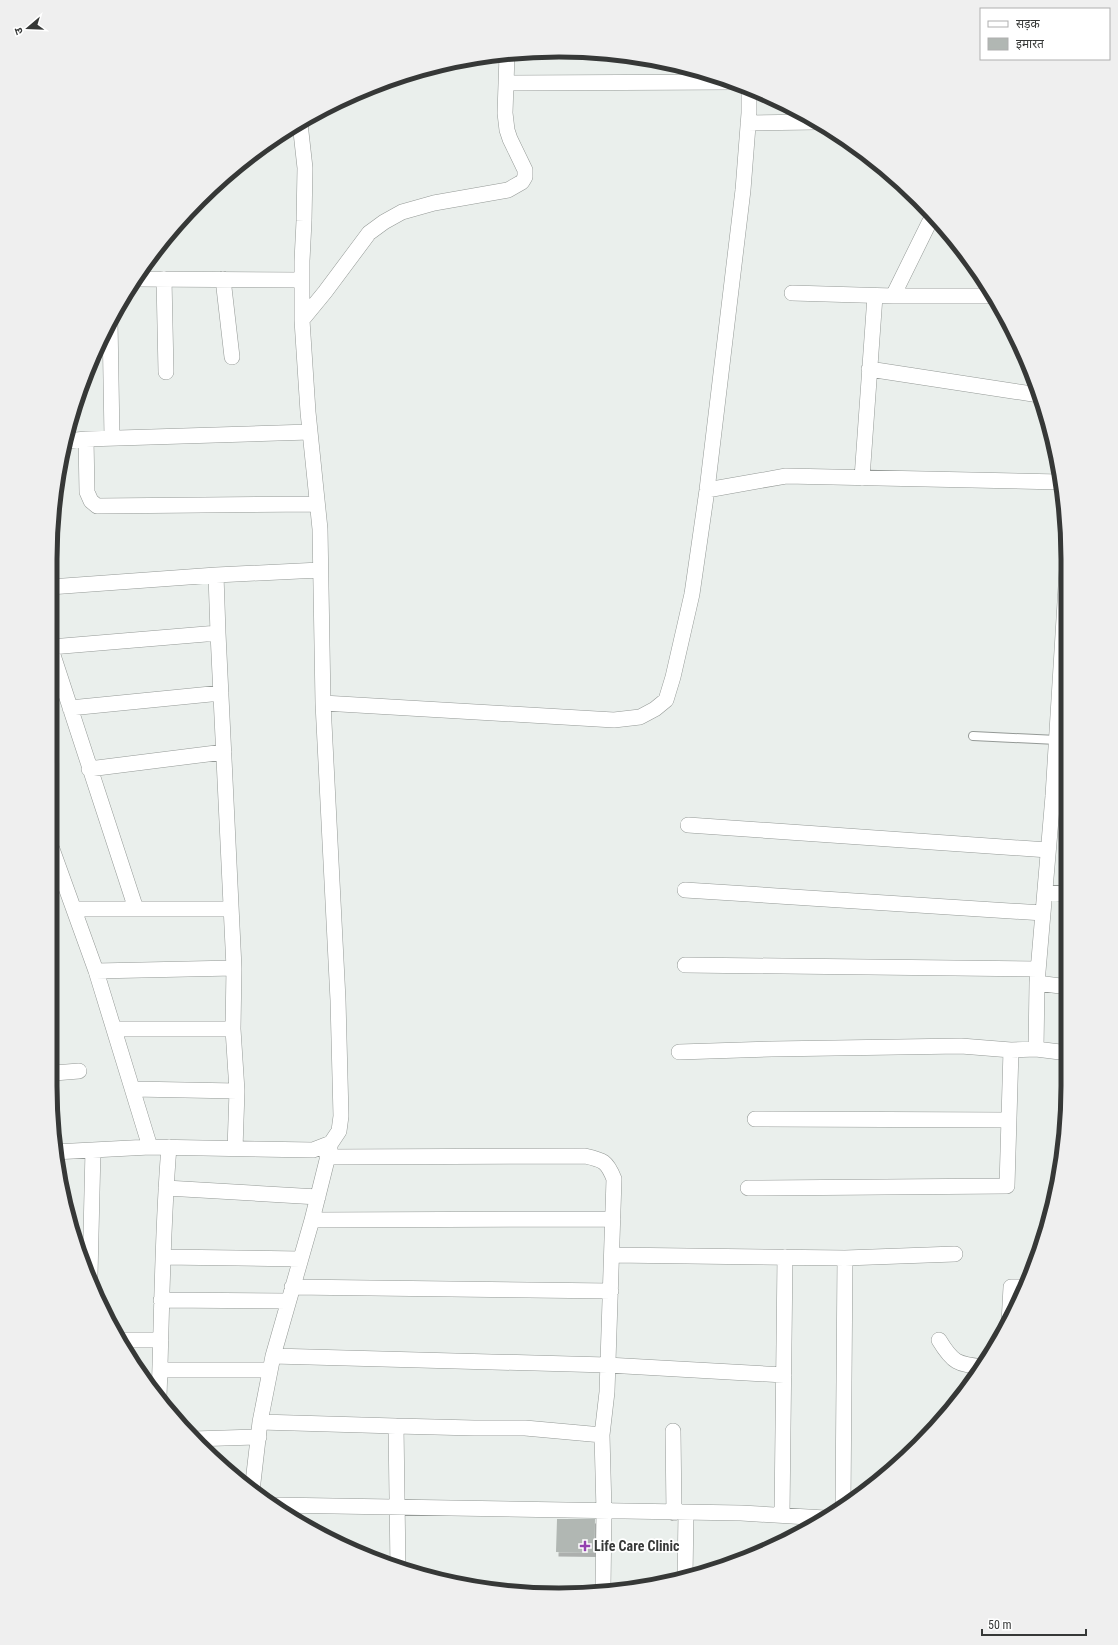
<svg xmlns="http://www.w3.org/2000/svg" width="1118" height="1645" font-family="'Roboto Condensed','Noto Sans Devanagari',sans-serif">
  <defs>
    <filter id="shadow"><feDropShadow dx="2.5" dy="4.5" stdDeviation="0" flood-color="#0004"/></filter>
  </defs>
  <rect width="100%" height="100%" fill="#eaefec"/>
  <!-- building -->
  <path fill="#b1b7b3" filter="url(#shadow)" d="M 557,1519 L 595,1519 L 594,1553 L 556,1552 Z"/>
  <g fill="none" stroke-linecap="round" stroke-linejoin="round">
    <defs>
      <path id="lane" d="M 973,736 L 1057,740"/>
      <path id="street" d="M 506,83 L 733,82
        M 748,123 L 816,122
        M 137,279 L 302,280
        M 164,279 L 166,372
        M 223,279 L 232,357
        M 792,293 L 893,296 L 993,296
        M 893,296 L 929,223 L 934,218
        M 302,320 L 325,292 L 369,233 L 384,222 L 402,212 L 434,203 L 508,190 L 522,182 L 525,177 L 525,170 L 510,139 L 507,130 L 505,113 L 507,55
        M 110,321 L 112,438
        M 869,369 L 1039,395
        M 86,439 L 87,492 L 91,501 L 97,506 L 317,504
        M 66,441 L 86,439 L 310,432
        M 862,478 L 875,296
        M 707,490 L 786,476 L 1060,482
        M 1068,554 L 1053,796 L 1037,983 L 1068,987
        M 50,587 L 216,575
        M 218,633 L 234,968 L 233,1029 L 237,1091 L 235,1149
        M 51,647 L 218,633 L 216,575 L 320,570
        M 51,649 L 136,909
        M 323,703 L 614,720 L 640,717 L 655,709 L 666,700 L 673,677 L 692,594 L 707,490 L 743,190 L 749,113 L 749,87
        M 70,708 L 221,693
        M 89,769 L 224,752
        M 1053,796 L 1068,798
        M 688,825 L 1048,850
        M 52,849 L 96,971 L 150,1147
        M 685,890 L 1043,913
        M 1045,892 L 1068,894
        M 74,909 L 231,909
        M 685,965 L 1038,969
        M 96,971 L 234,968
        M 114,1029 L 233,1029
        M 1036,1049 L 1037,983
        M 679,1052 L 772,1049 L 961,1046 L 1011,1050 L 1036,1049 L 1068,1053
        M 54,1073 L 79,1071
        M 133,1089 L 237,1091
        M 755,1119 L 1009,1120
        M 54,1152 L 150,1147 L 313,1150 L 331,1143 L 339,1131 L 341,1116 L 338,1000 L 323,703 L 320,529 L 308,412 L 302,320 L 302,261 L 304,221 L 305,168 L 300,123
        M 327,1157 L 585,1156 C 603,1160 607,1161 614,1179 L 607,1392 L 602,1435 L 604,1511 L 603,1589
        M 166,1188 L 318,1197
        M 748,1188 L 1007,1186 L 1011,1050
        M 312,1220 L 613,1219
        M 612,1255 L 845,1258 L 955,1254
        M 163,1257 L 300,1259
        M 90,1276 L 93,1150
        M 292,1287 L 611,1291
        M 161,1300 L 288,1301
        M 1009,1323 L 1011,1287 L 1024,1287
        M 121,1340 L 161,1340
        M 939,1340 C 953,1363 957,1364 983,1367
        M 273,1356 L 607,1365 L 784,1375
        M 160,1370 L 270,1370
        M 159,1397 C 162,1314 162,1230 169,1147
        M 260,1422 L 396,1426
        M 673,1431 L 674,1513
        M 193,1439 L 259,1437
        M 252,1491 L 260,1422 L 273,1356 L 312,1220 L 330,1148
        M 843,1504 L 845,1258
        M 275,1505 L 741,1513 L 825,1518
        M 782,1515 L 785,1257
        M 398,1568 L 396,1426 L 474,1428 L 525,1428 L 602,1435
        M 685,1578 L 686,1513"/>
    </defs>
    <!-- lane casing -->
    <use href="#lane" stroke="#949996" stroke-width="10"/>
    <!-- street casing -->
    <use href="#street" stroke="#949996" stroke-width="16"/>
    <!-- lane -->
    <use href="#lane" stroke="#fff" stroke-width="8"/>
    <!-- street -->
    <use href="#street" stroke="#fff" stroke-width="15"/>
  </g>
  <!-- markers -->
  <path fill="#9341af" stroke="#fff" stroke-width="1.5" d="M583 1540h4v4h4v4h-4v4h-4v-4h-4v-4h4z"/>
  <g text-anchor="middle" dominant-baseline="central" stroke-width="3.5" stroke-linejoin="round" paint-order="stroke">
    <!-- poi labels -->
    <g font-size="14" font-weight="bold" fill="#363837" stroke="#fff" text-anchor="start">
      <text x="594" y="1546">Life Care Clinic</text>
    </g>
  </g>
  <!-- crop -->
  <path d="M0 0H1118V1645H0ZM559 57H559A502 502 0 0 1 1061 559V1086A502 502 0 0 1 559 1588H559A502 502 0 0 1 57 1086V559A502 502 0 0 1 559 57Z" fill="#efefef" fill-rule="evenodd"/>
  <path fill="none" stroke="#363837" stroke-width="5" d="M559 57H559A502 502 0 0 1 1061 559V1086A502 502 0 0 1 559 1588H559A502 502 0 0 1 57 1086V559A502 502 0 0 1 559 57Z"/>
  <!-- legend -->
  <rect x="980" y="8" width="130" height="52" fill="#ffffff" stroke="#afafaf"/>
  <rect x="988" y="21" width="20" height="6" fill="#ffffff" stroke="#afafaf"/>
  <text x="1016" y="28" font-size="12" fill="#363837">सड़क</text>
  <rect x="988" y="38" width="20" height="12" fill="#b1b7b3" stroke="#afafaf"/>
  <text x="1016" y="48" font-size="12" fill="#363837">इमारत</text>
  <!-- north arrow -->
  <g transform="translate(28 28) rotate(251)" stroke="#ffffff" stroke-width="3" paint-order="stroke">
  <path d="M0-3L7 15L0 10L-7 15Z" fill="#363837"/>
  <text y="-6" font-size="11" font-weight="bold" text-anchor="middle" fill="#363837">उ</text>
  </g>
  <!-- scale -->
  <path d="M982 1629v6h104v-6" fill="none" stroke="#363837" stroke-width="2"/>
  <text x="988" y="1629" font-size="12" fill="#363837" stroke="#ffffff" stroke-width="3" paint-order="stroke">50 m</text>
</svg>
